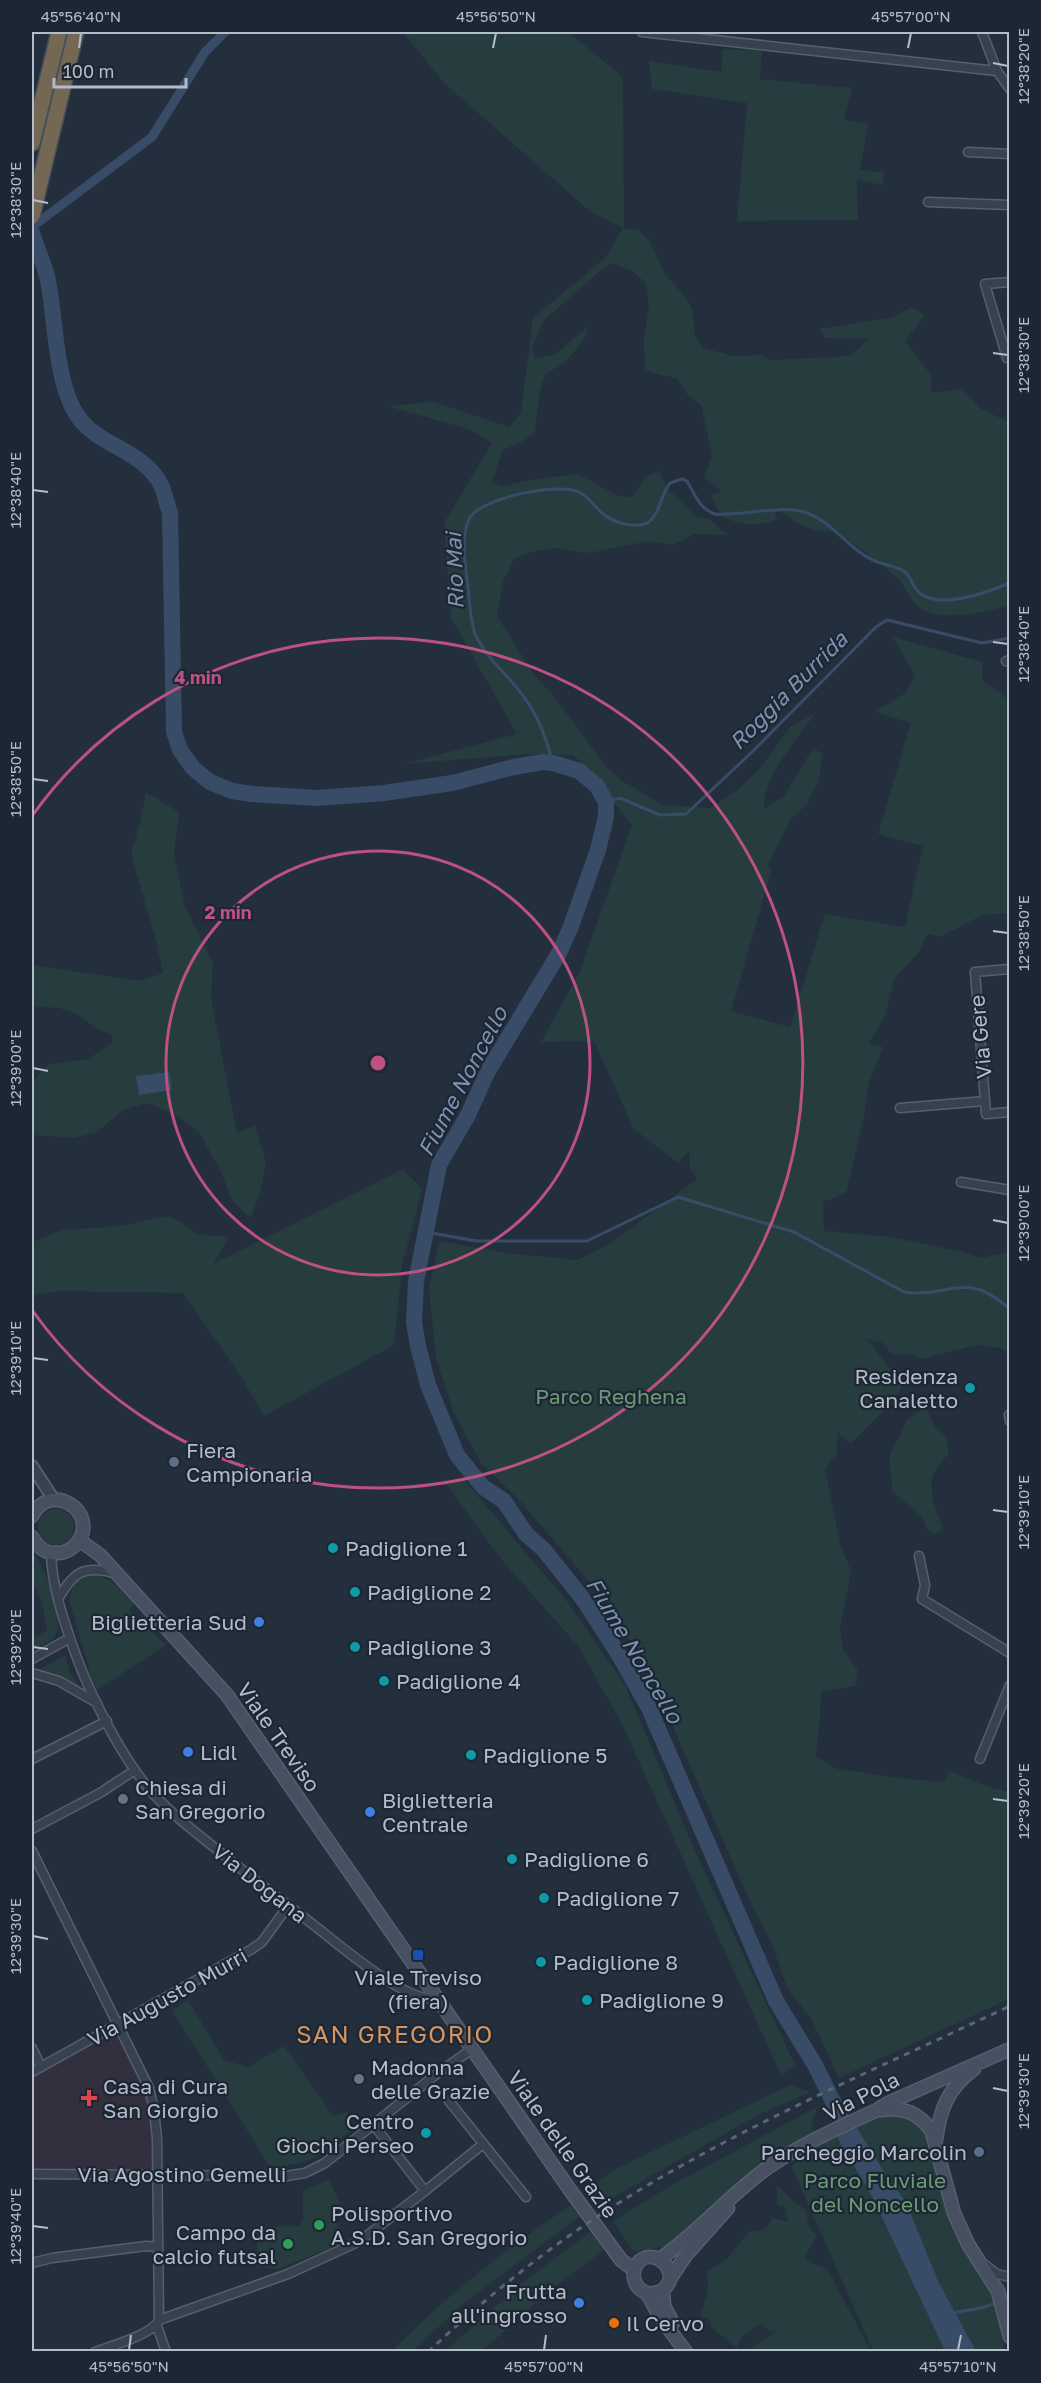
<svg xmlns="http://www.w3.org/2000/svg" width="1041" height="2383" font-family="'Golos Text',sans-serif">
  <rect width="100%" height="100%" fill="#242f3e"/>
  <!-- medical -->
  <path fill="#32303f" d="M 111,2034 L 119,2038 L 145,2090 L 149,2105 L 152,2136 L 152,2170 L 32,2170 L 32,2077 Z"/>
  <!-- green -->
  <path fill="#263c3f" d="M 403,32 L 568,32 L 623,77 L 624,228 L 638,230 L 649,240 L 665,274 L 686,298 L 693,311 L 695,336 L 703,348 L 734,356 L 761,355 L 771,360 L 850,356 L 869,339 L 825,338 L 820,329 L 893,317 L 912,307 L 925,315 L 905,341 L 931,375 L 931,393 L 962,389 L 981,409 L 1009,422 L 1009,605 C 987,613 934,624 915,604 C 908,596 904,584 896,577 C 879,560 856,546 836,531 C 809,533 797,523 775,508 L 776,520 C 757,527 739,525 721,516 L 711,496 L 721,490 L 704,478 L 712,455 L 701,405 L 687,394 L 677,378 L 660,375 L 645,369 L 644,339 L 649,305 L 646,283 L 632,271 L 613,263 L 606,266 L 544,320 L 532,348 L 535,359 L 554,355 L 588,327 L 584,340 L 566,361 L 545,375 L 540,390 L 535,432 L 523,441 L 503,450 L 492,482 L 503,486 L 535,479 L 578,474 L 618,496 L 632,497 L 646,477 L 659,471 L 667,488 L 696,516 L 709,519 L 728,535 L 694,534 L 673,545 L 649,541 L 589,553 L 554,548 L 531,552 L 514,559 L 503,582 L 497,616 L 536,678 L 550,691 L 608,769 L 624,782 L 663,805 L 710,808 L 736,791 L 757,772 L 791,726 L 815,714 C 797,738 762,779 764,809 L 784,796 L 813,748 L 823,754 L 818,781 L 807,804 L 790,820 L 768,864 L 771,871 L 731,1011 L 790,1027 L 825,914 L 905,927 L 923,846 L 878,834 L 911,723 L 875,712 L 905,693 L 915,676 L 893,637 L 982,662 L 982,680 L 1009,700 L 1009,913 L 982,915 L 940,937 L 927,934 L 920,951 L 894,979 L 885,1015 L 869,1044 L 883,1047 L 869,1083 L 863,1121 L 846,1193 L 823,1202 L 824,1231 L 890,1237 L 963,1252 L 982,1258 L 1009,1252 L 1009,1353 L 1000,1348 L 976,1345 L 923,1359 L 912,1354 L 906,1356 L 891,1353 L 881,1342 L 867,1339 L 903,1385 L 891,1404 L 851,1443 L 837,1432 L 837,1453 L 825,1469 L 840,1544 L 851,1571 L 840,1628 L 843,1649 L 858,1671 L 855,1686 L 822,1691 L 816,1756 L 837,1769 L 907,1779 L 944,1782 L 949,1771 L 986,1786 L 1009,1792 L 1009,1999 L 839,2078 L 812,2020 L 787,1988 L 771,1941 L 752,1906 L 651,1677 L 611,1607 L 520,1501 L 481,1463 L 453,1411 L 436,1357 L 429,1290 L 439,1241 L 515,1254 L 578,1260 L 611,1243 L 697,1179 L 690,1168 L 689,1151 L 678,1163 L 634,1129 L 594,1041 L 541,1042 L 580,971 L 632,825 L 574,755 L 526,754 L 404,764 L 517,734 L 451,618 L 444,523 L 492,443 L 468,429 L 387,406 L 434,402 L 509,427 L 521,413 L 533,318 L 606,257 L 623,228 L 591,212 L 444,83 Z
    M 723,49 L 762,51 L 760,79 L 852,88 L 844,120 L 868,124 L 860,170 L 884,172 L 883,185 L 857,180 L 858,220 L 737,221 L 747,103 L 652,89 L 649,61 L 721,72 Z
    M 146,792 L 179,812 L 174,855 L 185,907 L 213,963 L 211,999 L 237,1133 L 255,1125 L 266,1163 L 261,1189 L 251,1218 L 232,1201 L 222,1174 L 199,1132 L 173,1113 L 147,1103 L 123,1110 L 97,1132 L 73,1138 L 36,1135 L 32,1137 L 32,1082 L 49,1064 L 88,1059 L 112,1043 L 112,1034 L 97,1029 L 77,1014 L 59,1008 L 32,1006 L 32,965 L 140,981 L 163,973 L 156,941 L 131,854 L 140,823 Z
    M 403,1169 L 422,1189 L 402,1266 L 394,1345 L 264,1416 L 242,1378 L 183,1293 L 56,1291 L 32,1295 L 32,1242 L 62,1230 L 121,1226 L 168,1216 L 184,1224 L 197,1234 L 229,1237 L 213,1264 Z
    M 925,1407 L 935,1427 L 945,1436 L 949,1454 C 922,1478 931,1498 943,1528 L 934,1535 L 927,1529 L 922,1517 L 892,1491 C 892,1480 889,1467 890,1456 C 893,1444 903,1433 906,1420 Z
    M 443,1479 L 465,1481 L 566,1600 L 625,1685 L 695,1851 L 795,2065 L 781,2075 L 621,1722 L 578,1646 L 500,1558 Z
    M38 1527a18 18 0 1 1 36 0a18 18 0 1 1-36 0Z
    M 32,1551 C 44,1565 58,1605 58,1624 C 58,1629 56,1634 54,1639 L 32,1650 L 32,1640 L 47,1630 L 42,1602 L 32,1582 Z
    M 88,1574 C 110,1575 120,1589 134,1604 L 129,1610 L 166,1645 L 97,1690 L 92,1679 L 69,1600 L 75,1580 Z
    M 66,1655 L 70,1675 L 74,1677 L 80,1689 L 52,1674 L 38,1670 Z
    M 188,2000 L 224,2060 L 248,2067 L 284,2046 L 333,2116 L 348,2112 L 349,2132 C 319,2156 311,2165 270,2167 L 172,2010 Z
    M 790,2085 L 811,2092 L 758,2115 L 602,2204 L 592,2192 L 600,2180 L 620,2167 Z
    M 817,2107 L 811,2127 L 815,2134 L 784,2150 L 751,2172 L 687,2232 L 669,2246 L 634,2252 L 613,2221 L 670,2186 Z
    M 890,2113 L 903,2114 L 924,2127 L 990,2285 L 1005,2351 L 873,2351 L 792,2167 C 814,2144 859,2124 890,2113 Z
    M 329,2179 L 340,2204 L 331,2208 L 345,2242 L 278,2269 L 257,2266 L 257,2227 L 299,2226 L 303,2220 L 303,2191 Z
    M 777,2185 L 793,2201 L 805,2209 L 810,2230 L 817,2234 L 805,2257 L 813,2264 L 827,2269 L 871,2351 L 748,2351 L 777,2331 L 771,2332 L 760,2324 L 743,2335 L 737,2348 L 712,2328 L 708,2319 L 700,2316 L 708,2291 L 707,2271 L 725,2261 L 749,2232 L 767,2228 L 772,2218 L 788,2222 L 784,2206 L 777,2205 Z
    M 571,2205 L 579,2217 L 465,2302 L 413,2351 L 392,2351 C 446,2296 507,2248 571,2205 Z
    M 591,2231 L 604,2250 L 549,2291 L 482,2351 L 445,2351 L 521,2284 Z"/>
  <!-- water -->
  <path fill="#394c67" d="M 169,1072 L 172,1090 L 139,1095 L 136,1076 Z
    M 857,2128 L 884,2172 L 906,2202 L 938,2281 L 976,2351 L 945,2351 L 874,2200 L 837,2137 Z"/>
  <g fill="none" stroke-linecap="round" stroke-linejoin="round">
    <!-- stream -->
    <path stroke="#394c67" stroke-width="3" d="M 553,763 C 546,739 539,717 524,697 C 509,676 487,659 476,636 C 471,624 470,609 469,596 C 467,573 459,541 469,519 C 479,498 559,482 579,492 C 589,497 594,506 602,513 C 612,522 632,528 645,524 C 659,519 661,494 670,483 L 682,479 L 687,481 C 695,494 699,509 715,514 C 743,516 782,504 807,513 C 834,523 849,550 875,561 C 884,565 897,566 905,572 C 912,578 912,588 921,594 C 942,609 988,592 1010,583
      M 606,802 L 620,798 L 660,815 L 686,814 L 752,752 L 876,627 L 887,620 L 982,643 L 1010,638
      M 426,1232 L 476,1241 L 587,1241 L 678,1197 L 794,1232 L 904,1292 C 913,1294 922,1293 932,1292 C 970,1285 979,1283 1010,1309
      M 1009,2297 L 1010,2297
      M 952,2313 L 981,2308 L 996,2303"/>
    <!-- canal -->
    <path stroke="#394c67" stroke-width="9" d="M 32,227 L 152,137 L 205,52 L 225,32"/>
    <!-- river -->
    <path stroke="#394c67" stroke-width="16" d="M 32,233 C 37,249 45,265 48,281 C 56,320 55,386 79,418 C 100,447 146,451 162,487 C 165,495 167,505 170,513 L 174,732 L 180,750 L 193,768 L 210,782 L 232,791 L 252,794 L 317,798 L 384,793 L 452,783 L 514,767 L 543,762 L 553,763 L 579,771 L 597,786 L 606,802 L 606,817 L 598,850 L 570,929 L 558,955 L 488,1071 L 468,1115 L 439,1165 L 416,1281 L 414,1322 L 418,1346 L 428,1385 L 457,1455 L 483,1487 L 504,1501 L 526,1534 L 544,1550 L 583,1599 L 619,1655 L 649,1708 L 776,2001 L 815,2065 L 852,2140"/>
    <defs>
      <path id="minor" d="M 642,32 L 997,71
        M 982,32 L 997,71 L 1010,89
        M 968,152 L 1010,154
        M 928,202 L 1010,205
        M 1010,282 L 985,284 L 1007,358 L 1010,357
        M 1006,661 L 1010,660
        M 985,1101 L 975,972 L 1010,969
        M 900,1108 L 985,1101 L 986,1114 L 1010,1112
        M 961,1182 L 1010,1190
        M 1009,1415 L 1010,1421
        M 51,1553 C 52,1587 63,1618 74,1650 C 89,1693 120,1754 149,1789 C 167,1810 189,1827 210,1844 C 248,1875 287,1904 325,1934 C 349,1953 407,2002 437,1999
        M 919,1556 L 925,1585 L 922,1599 L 1010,1653
        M 58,1599 C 74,1571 84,1565 115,1573
        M 32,1659 L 70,1638
        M 32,1673 L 59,1681 L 97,1703
        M 32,1759 L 107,1721
        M 980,1759 L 1010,1685
        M 32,1829 L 100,1793 L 135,1770
        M 32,1851 L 149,2088 L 154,2110 L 157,2139 L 159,2320
        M 32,2048 L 41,2067
        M 32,2072 L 252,1949 L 262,1942 L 288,1906
        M 449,2101 L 526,2197
        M 32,2174 L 286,2176 L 305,2173 L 325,2163 L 438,2073 L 472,2049
        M 425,2191 L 483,2144
        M 32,2263 L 52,2258 L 146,2246 L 158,2247
        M 984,2264 L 997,2274 L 1010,2277
        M 157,2326 L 166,2352
        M 95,2352 C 111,2346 152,2335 159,2320 L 288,2274 L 360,2241 L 425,2191 L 373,2124"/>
      <path id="tertiary" d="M 32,1466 L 54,1500"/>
      <path id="secondary" d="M 32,1516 C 50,1480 99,1511 78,1542 C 73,1548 66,1553 58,1553 C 46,1554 37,1547 32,1537
        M 79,1540 L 100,1555 L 227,1695 L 570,2190 L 621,2260 L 634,2270
        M 881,2110 C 904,2107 920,2113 932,2132 L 954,2213 L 968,2244 L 998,2291 L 1010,2337
        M 936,2140 C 940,2109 948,2088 974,2069
        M 660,2259 C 697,2233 727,2198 763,2171 C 797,2146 838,2128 877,2110 L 888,2103 L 1010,2049
        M 670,2279 L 686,2255 L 728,2208
        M 663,2290 L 664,2306 L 673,2323
        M 646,2293 C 658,2295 667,2290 670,2279 C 670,2255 640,2248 634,2271 C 633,2275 634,2280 636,2284 C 638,2289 642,2290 646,2293 C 651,2298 654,2308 658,2313 C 667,2327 676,2339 686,2352"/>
      <path id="motorway" d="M 32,143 L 59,32
        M 32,216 L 76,32"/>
    </defs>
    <!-- minor casing -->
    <use href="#minor" stroke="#565f6c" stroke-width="11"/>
    <!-- tertiary casing -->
    <use href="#tertiary" stroke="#565f6c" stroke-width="14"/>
    <!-- secondary casing -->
    <use href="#secondary" stroke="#565f6c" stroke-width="15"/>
    <!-- motorway casing -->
    <use href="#motorway" stroke="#434c59" stroke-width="18"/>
    <!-- minor -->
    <use href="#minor" stroke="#38414e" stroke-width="8"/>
    <!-- tertiary -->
    <use href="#tertiary" stroke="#38414e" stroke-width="10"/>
    <!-- secondary -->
    <use href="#secondary" stroke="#465061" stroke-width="12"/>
    <!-- motorway -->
    <use href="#motorway" stroke="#746855" stroke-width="15"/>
    <!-- rail -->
    <path stroke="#5a6575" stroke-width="3" stroke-dasharray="6 6" stroke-linecap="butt" d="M 428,2352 C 484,2299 545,2250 609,2209 C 736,2128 874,2070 1010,2006"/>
  </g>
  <!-- ticks -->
  <path fill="none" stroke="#b4bcc9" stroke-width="2" d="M 79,48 L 81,33M 493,48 L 496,33M 908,48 L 911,33M 993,63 L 1008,66M 33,200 L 48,203M 993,353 L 1008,355M 33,490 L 48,492M 993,642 L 1008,644M 33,779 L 48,781M 993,931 L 1008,933M 33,1068 L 48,1071M 993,1220 L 1008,1223M 33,1358 L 48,1360M 993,1510 L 1008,1512M 33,1647 L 48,1649M 993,1799 L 1008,1801M 33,1936 L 48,1939M 993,2088 L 1008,2091M 33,2226 L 48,2228M 129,2350 L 131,2335M 544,2350 L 546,2335M 958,2350 L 961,2335"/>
  <!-- distance rings -->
  <g fill="none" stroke="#bd5182" stroke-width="3">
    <circle cx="378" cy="1063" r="212"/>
    <path d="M32 816A425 425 0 1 1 32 1310"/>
  </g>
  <!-- markers -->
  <g fill="#0f9aa8" stroke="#1d2633" stroke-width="2">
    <circle cx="970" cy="1388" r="6"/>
    <circle cx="333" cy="1548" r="6"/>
    <circle cx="355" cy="1592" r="6"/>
    <circle cx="355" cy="1647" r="6"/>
    <circle cx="384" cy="1681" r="6"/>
    <circle cx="471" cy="1755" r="6"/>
    <circle cx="512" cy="1859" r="6"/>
    <circle cx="544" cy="1898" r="6"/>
    <circle cx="541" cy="1962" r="6"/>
    <circle cx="587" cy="2000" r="6"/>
    <circle cx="426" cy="2133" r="6"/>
  </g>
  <g fill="#5c6f8a" stroke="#1d2633" stroke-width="2">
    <circle cx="174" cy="1462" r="6"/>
    <circle cx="979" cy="2152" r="6"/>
  </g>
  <g fill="#3f7fe0" stroke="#1d2633" stroke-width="2">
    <circle cx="259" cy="1622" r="6"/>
    <circle cx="188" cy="1752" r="6"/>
    <circle cx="370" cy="1812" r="6"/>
    <circle cx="579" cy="2303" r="6"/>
  </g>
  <g fill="#6b7280" stroke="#1d2633" stroke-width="2">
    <circle cx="123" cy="1799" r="6"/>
    <circle cx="359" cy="2079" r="6"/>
  </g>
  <rect fill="#1a4fb4" stroke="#1d2633" stroke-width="2" x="412" y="1949" width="12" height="12" rx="3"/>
  <path fill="#e0444e" stroke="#1d2633" stroke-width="2" d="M86 2089h6v6h6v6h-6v6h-6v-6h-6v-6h6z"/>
  <g fill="#2e9e5b" stroke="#1d2633" stroke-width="2">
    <circle cx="319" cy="2225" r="6"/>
    <circle cx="288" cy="2244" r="6"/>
  </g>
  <circle fill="#e8710a" stroke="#1d2633" stroke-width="2" cx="614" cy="2323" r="6"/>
  <g text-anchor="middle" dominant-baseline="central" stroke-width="4.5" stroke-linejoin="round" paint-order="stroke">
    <!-- street labels -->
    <g font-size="21" fill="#b4bcc9" stroke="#1d2633">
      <text transform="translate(980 1037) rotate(-95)">Via Gere</text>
      <text transform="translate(279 1737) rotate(55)">Viale Treviso</text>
      <text transform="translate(260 1883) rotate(38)">Via Dogana</text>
      <text transform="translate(167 1997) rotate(-29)">Via Augusto Murri</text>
      <text transform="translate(861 2096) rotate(-27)">Via Pola</text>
      <text transform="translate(563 2144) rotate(55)">Viale delle Grazie</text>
      <text x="182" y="2174">Via Agostino Gemelli</text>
    </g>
    <!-- poi labels -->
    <g font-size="21" fill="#b4bcc9" stroke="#1d2633" text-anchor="start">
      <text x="958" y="1376" text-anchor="end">Residenza<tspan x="958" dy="24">Canaletto</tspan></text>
      <text x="186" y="1450">Fiera<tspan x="186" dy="24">Campionaria</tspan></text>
      <text x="345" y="1548">Padiglione 1</text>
      <text x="367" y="1592">Padiglione 2</text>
      <text x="247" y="1622" text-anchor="end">Biglietteria Sud</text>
      <text x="367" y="1647">Padiglione 3</text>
      <text x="396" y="1681">Padiglione 4</text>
      <text x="200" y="1752">Lidl</text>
      <text x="483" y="1755">Padiglione 5</text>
      <text x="135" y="1787">Chiesa di<tspan x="135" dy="24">San Gregorio</tspan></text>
      <text x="382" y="1800">Biglietteria<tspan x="382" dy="24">Centrale</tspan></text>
      <text x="524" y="1859">Padiglione 6</text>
      <text x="556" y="1898">Padiglione 7</text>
      <text x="553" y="1962">Padiglione 8</text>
      <text x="418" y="1977" text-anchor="middle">Viale Treviso<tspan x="418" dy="24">(fiera)</tspan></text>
      <text x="599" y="2000">Padiglione 9</text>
      <text x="371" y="2067">Madonna<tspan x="371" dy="24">delle Grazie</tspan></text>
      <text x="103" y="2086">Casa di Cura<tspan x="103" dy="24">San Giorgio</tspan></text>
      <text x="414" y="2121" text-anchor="end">Centro<tspan x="414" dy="24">Giochi Perseo</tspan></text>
      <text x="967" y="2152" text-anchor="end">Parcheggio Marcolin</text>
      <text x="331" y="2213">Polisportivo<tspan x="331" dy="24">A.S.D. San Gregorio</tspan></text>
      <text x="276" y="2232" text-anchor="end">Campo da<tspan x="276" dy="24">calcio futsal</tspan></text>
      <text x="567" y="2291" text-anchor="end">Frutta<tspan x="567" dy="24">all'ingrosso</tspan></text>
      <text x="626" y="2323">Il Cervo</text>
    </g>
    <!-- park labels -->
    <g font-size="21" fill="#6b9a76" stroke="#1d2633">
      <text x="611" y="1396">Parco Reghena</text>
      <text x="875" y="2180">Parco Fluviale<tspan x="875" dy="24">del Noncello</tspan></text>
    </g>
    <!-- water labels -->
    <g font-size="22" font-style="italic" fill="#7c92b1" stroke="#1d2633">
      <text transform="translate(454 571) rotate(-92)">Rio Mai</text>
      <text transform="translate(788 690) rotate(-45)">Roggia Burrida</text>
      <text transform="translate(462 1081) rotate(-62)">Fiume Noncello</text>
      <text transform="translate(635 1650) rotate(59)">Fiume Noncello</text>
    </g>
    <!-- quarter labels -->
    <g font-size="24" letter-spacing="1.5" fill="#d59563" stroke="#1d2633">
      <text x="395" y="2033">SAN GREGORIO</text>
    </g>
  </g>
  <circle cx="378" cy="1063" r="9" fill="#bd5182" stroke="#1d2633" stroke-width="3"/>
  <g font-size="18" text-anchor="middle" font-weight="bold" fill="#bd5182" stroke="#1d2633" stroke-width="4.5" stroke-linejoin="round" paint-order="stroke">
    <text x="198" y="684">4 min</text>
    <text x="228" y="919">2 min</text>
  </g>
  <!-- border -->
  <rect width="1041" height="2383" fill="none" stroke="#1d2633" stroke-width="66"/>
  <!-- scale -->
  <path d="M54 78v9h132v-9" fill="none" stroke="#b4bcc9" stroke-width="3"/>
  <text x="63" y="78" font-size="18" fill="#b4bcc9" stroke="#1d2633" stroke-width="4.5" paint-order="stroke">100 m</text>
  <rect x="33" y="33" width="975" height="2317" fill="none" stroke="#b4bcc9" stroke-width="2"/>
  <g font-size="15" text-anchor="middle" fill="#b4bcc9">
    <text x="81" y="22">45°56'40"N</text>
    <text x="496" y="22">45°56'50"N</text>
    <text x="911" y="22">45°57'00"N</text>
    <text transform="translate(1024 66) rotate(-90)" y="5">12°38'20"E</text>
    <text transform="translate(16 200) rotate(-90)" y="5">12°38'30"E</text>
    <text transform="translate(1024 355) rotate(-90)" y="5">12°38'30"E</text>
    <text transform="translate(16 490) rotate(-90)" y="5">12°38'40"E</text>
    <text transform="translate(1024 644) rotate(-90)" y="5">12°38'40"E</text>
    <text transform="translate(16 779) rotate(-90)" y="5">12°38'50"E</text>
    <text transform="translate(1024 933) rotate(-90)" y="5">12°38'50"E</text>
    <text transform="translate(16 1068) rotate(-90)" y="5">12°39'00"E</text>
    <text transform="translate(1024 1223) rotate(-90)" y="5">12°39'00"E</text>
    <text transform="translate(16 1358) rotate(-90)" y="5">12°39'10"E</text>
    <text transform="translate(1024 1512) rotate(-90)" y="5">12°39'10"E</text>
    <text transform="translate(16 1647) rotate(-90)" y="5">12°39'20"E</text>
    <text transform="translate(1024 1801) rotate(-90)" y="5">12°39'20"E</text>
    <text transform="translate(16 1936) rotate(-90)" y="5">12°39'30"E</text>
    <text transform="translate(1024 2091) rotate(-90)" y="5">12°39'30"E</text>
    <text transform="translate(16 2226) rotate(-90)" y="5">12°39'40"E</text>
    <text x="129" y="2372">45°56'50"N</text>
    <text x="544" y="2372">45°57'00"N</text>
    <text x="958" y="2372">45°57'10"N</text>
  </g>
</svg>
